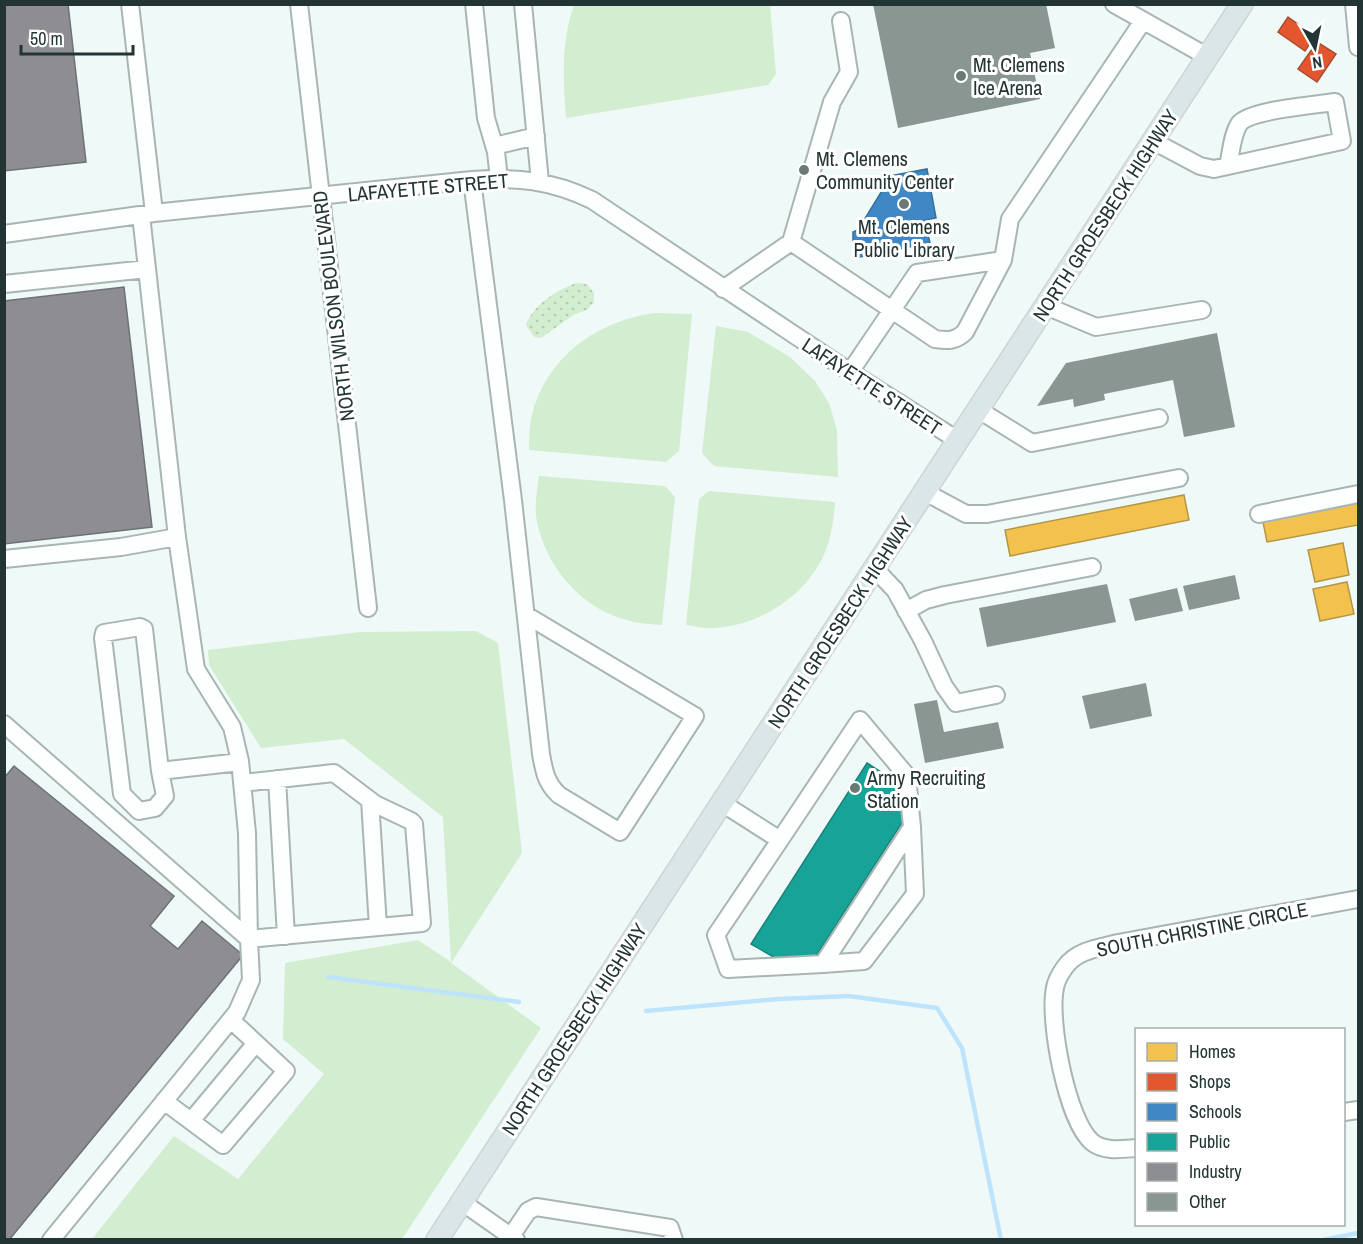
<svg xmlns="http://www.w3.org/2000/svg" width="1363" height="1244" font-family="'Archivo Narrow',sans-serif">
  <defs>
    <pattern id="park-dots" width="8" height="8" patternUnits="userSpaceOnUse" patternTransform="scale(1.5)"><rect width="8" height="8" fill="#d2edcf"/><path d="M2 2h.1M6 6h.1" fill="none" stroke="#b4ccb2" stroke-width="1.8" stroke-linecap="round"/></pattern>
  </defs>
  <rect width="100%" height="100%" fill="#effaf8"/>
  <!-- grass -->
  <path fill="#d2edcf" d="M 574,5 L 770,5 L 776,74 L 768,85 L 566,118 C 563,79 561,42 574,5 Z
    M 655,313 L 692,314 L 679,451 L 666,462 L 529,450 C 529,434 530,418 535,404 C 554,351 602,320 655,313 Z
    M 716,326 L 748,332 L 790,357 L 815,381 L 829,403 L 837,430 L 838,477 L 714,466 L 702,453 Z
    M 539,476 L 665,486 L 675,497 L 662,625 C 652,624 640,624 630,621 C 583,610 547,569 537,522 C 534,507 537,491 539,476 Z
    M 709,491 L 835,502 C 834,517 832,533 827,547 C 810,594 761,626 713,628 C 704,629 695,626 686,625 L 699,499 Z
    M 476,631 L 498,643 L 522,853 L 451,963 L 541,1028 L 402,1239 L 92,1239 L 174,1136 L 238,1179 L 324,1074 L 283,1039 L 285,963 L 418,940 L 451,962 L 443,817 L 344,739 L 261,748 L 209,665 L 208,650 L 360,632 Z"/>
  <!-- park -->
  <path fill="url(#park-dots)" d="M 576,283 L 587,284 L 594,293 L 594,302 L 587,310 L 575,314 L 541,338 L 534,337 L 526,325 C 533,305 557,290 576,283 Z"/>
  <!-- homes -->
  <path fill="#f2c14e" stroke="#b49746" stroke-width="1.5" d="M 1184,495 L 1189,520 L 1010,556 L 1005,530 Z
    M 1358,503 L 1358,525 L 1267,542 L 1263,522 Z
    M 1343,543 L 1349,575 L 1315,582 L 1308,550 Z
    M 1347,582 L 1354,614 L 1320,621 L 1313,589 Z"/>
  <!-- shops -->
  <path fill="#e4572e" stroke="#aa4c30" stroke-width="1.5" d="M 1288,17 L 1315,36 L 1305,51 L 1278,32 Z
    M 1317,42 L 1336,54 L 1317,82 L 1298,69 Z"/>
  <!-- schools -->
  <path fill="#3f88c5" stroke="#366f99" stroke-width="1.5" d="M 927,169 L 936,218 L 925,220 L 930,243 L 859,257 L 858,251 L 862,250 L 860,242 L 853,243 L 853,232 L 858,230 L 883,189 L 886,191 L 890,184 L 886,182 L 890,176 Z"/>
  <!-- public -->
  <path fill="#17a398" stroke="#1a827a" stroke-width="1.5" d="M 867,763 L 893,780 L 907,815 L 816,956 L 777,959 L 751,944 Z"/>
  <!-- industry -->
  <path fill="#8d8d92" stroke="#6d7276" stroke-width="1.5" d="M 4,4 L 68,4 L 86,162 L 4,171 Z
    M 124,287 L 152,527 L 4,544 L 4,301 Z
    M 14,766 L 174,896 L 150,926 L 178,949 L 202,921 L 243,955 L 9,1240 L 4,1240 L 4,778 Z"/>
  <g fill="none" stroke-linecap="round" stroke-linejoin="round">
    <!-- stream -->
    <path stroke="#bee4fc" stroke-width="4.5" d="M 328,977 L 519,1002
      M 646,1011 L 778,999 L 849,996 L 937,1008 L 962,1048 L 1001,1240
      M 1323,1240 L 1358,1233"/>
  </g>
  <!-- building -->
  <path fill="#8a9692" d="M 873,4 L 1046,4 L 1055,48 L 1030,53 L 1040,99 L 898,128 Z
    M 1217,333 L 1235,427 L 1184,437 L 1173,380 L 1104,394 L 1105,400 L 1074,407 L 1073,399 L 1037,406 L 1066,363 Z
    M 1235,575 L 1240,599 L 1189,610 L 1183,586 Z
    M 1107,584 L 1116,622 L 987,647 L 979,608 Z
    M 1177,588 L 1183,611 L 1135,621 L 1129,599 Z
    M 1146,683 L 1152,716 L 1090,729 L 1082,696 Z
    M 937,700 L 944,732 L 998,722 L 1004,748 L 925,763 L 914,704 Z"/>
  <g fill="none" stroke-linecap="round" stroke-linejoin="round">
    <defs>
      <path id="minor" d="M 130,4 L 154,213
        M 299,4 L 368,608
        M 474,4 L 486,118 L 496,152 L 499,179
        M 523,4 L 540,182
        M 1114,4 L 1208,57
        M 1354,4 L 1358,47
        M 1153,141 L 1200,166 L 1214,169 L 1342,141 L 1335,102 C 1315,105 1249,110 1239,124 C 1232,135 1231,153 1228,166
        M 494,146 L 536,136
        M 472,180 L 513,500 L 541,754 C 544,771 546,783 559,795 L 620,832 L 695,716 L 526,615
        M 141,215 L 177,537 L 196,669 L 232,727 L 240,761 L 247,833 L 249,939 L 422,923 L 414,824 L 411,821 L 375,804 L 334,773 L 242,783
        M 4,234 L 154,213 L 472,180 C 517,177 550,180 592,200 L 850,372 L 959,441
        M 791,242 L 832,102 L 849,72 L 841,21
        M 4,284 L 147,269
        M 723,289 L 791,242 L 935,339 C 948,341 956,341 965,332 L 1003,260
        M 1046,306 L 1096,327 L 1202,310
        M 850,372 L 917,273 L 1003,260 L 1010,219 L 1143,21
        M 979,410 L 1032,443 L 1159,418
        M 925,492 L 966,514 L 987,514 L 1179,478
        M 1259,514 L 1358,494
        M 4,559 L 121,547 L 177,537
        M 875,569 L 895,590 L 923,641 L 944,686 L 956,703 L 996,695
        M 906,611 L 926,600 L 945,595 L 1092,567
        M 4,724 L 249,939 L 251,980 L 237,1012 L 51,1240
        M 160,771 L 144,629 L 140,627 L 104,633 L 103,638 L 122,794 L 139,811 L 155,808 L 165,796 L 160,771 L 240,762
        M 277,779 L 286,936
        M 370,800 L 378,927
        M 722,803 L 780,840 L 716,935 L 728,969 L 823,964 L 912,827 L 907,776 L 860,720 L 780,840
        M 823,964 L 864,961 L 915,894 L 912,827
        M 164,1101 L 223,1145 L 286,1071 L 231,1020
        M 1344,1112 L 1358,1110
        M 191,1121 L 256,1043
        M 1136,1148 C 1122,1149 1104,1152 1092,1142 C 1067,1121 1048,1020 1055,988 C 1056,981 1060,974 1065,967 C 1077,950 1099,948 1118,943 L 1358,899
        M 462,1202 L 516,1240
        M 511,1236 L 528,1211 L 536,1207 L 670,1228 L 674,1240"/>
      <path id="major" d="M 437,1240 L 1242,4"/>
    </defs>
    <!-- minor casing -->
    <use href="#minor" stroke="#a8b5b4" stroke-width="20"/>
    <!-- major casing -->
    <use href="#major" stroke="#cdd5d4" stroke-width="24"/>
    <!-- minor -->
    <use href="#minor" stroke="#fdfefe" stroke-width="16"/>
    <!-- major -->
    <use href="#major" stroke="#dbe6e8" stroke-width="21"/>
  </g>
  <!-- markers -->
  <g fill="#6a7978" stroke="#fff" stroke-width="2">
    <circle cx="961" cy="76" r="6"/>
    <circle cx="804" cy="170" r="6"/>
    <circle cx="904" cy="204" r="6"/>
    <circle cx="855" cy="788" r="6"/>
  </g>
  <g text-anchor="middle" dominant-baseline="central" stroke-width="6" stroke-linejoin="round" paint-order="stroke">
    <!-- poi labels -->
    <g font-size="20" fill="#223433" stroke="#fff" text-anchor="start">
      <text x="973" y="64">Mt. Clemens<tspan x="973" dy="23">Ice Arena</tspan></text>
      <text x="816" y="158">Mt. Clemens<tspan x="816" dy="23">Community Center</tspan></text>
      <text x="904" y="226" text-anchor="middle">Mt. Clemens<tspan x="904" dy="23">Public Library</tspan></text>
      <text x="867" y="777">Army Recruiting<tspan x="867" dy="23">Station</tspan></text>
    </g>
    <!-- street labels -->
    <g font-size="20" fill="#223433" stroke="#fff">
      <text transform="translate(428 187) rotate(-5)">LAFAYETTE STREET</text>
      <text transform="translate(1105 215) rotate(-57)">NORTH GROESBECK HIGHWAY</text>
      <text transform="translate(333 306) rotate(-97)">NORTH WILSON BOULEVARD</text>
      <text transform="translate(872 386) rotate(33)">LAFAYETTE STREET</text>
      <text transform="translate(840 622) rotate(-57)">NORTH GROESBECK HIGHWAY</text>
      <text transform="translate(1202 929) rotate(-11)">SOUTH CHRISTINE CIRCLE</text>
      <text transform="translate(574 1029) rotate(-57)">NORTH GROESBECK HIGHWAY</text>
    </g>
  </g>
  <!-- border -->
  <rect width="1363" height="1244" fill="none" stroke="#223433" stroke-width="12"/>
  <!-- legend -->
  <rect x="1135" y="1028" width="210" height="198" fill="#ffffff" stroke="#a7aead" stroke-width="1.5"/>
  <rect x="1147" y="1043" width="30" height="18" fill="#f2c14e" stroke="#a7aead" stroke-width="1.5"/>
  <text x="1189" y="1058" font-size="18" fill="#223433">Homes</text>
  <rect x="1147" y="1073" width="30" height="18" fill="#e4572e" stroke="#a7aead" stroke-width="1.5"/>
  <text x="1189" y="1088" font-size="18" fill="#223433">Shops</text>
  <rect x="1147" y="1103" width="30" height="18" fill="#3f88c5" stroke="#a7aead" stroke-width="1.5"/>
  <text x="1189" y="1118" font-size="18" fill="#223433">Schools</text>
  <rect x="1147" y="1133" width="30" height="18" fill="#17a398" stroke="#a7aead" stroke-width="1.5"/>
  <text x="1189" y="1148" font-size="18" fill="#223433">Public</text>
  <rect x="1147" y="1163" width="30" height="18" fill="#8d8d92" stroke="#a7aead" stroke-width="1.5"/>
  <text x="1189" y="1178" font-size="18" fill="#223433">Industry</text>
  <rect x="1147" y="1193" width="30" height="18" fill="#8a9692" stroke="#a7aead" stroke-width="1.5"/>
  <text x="1189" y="1208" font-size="18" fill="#223433">Other</text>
  <!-- north arrow -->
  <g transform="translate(1315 48) rotate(171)" stroke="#ffffff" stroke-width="4.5" paint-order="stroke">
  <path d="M0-4.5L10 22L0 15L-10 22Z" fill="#223433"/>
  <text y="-9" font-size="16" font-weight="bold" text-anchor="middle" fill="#223433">N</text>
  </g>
  <!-- scale -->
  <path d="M21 45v9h112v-9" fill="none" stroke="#223433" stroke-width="3"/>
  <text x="30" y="45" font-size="18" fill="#223433" stroke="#ffffff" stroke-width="4.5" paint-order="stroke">50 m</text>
</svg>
